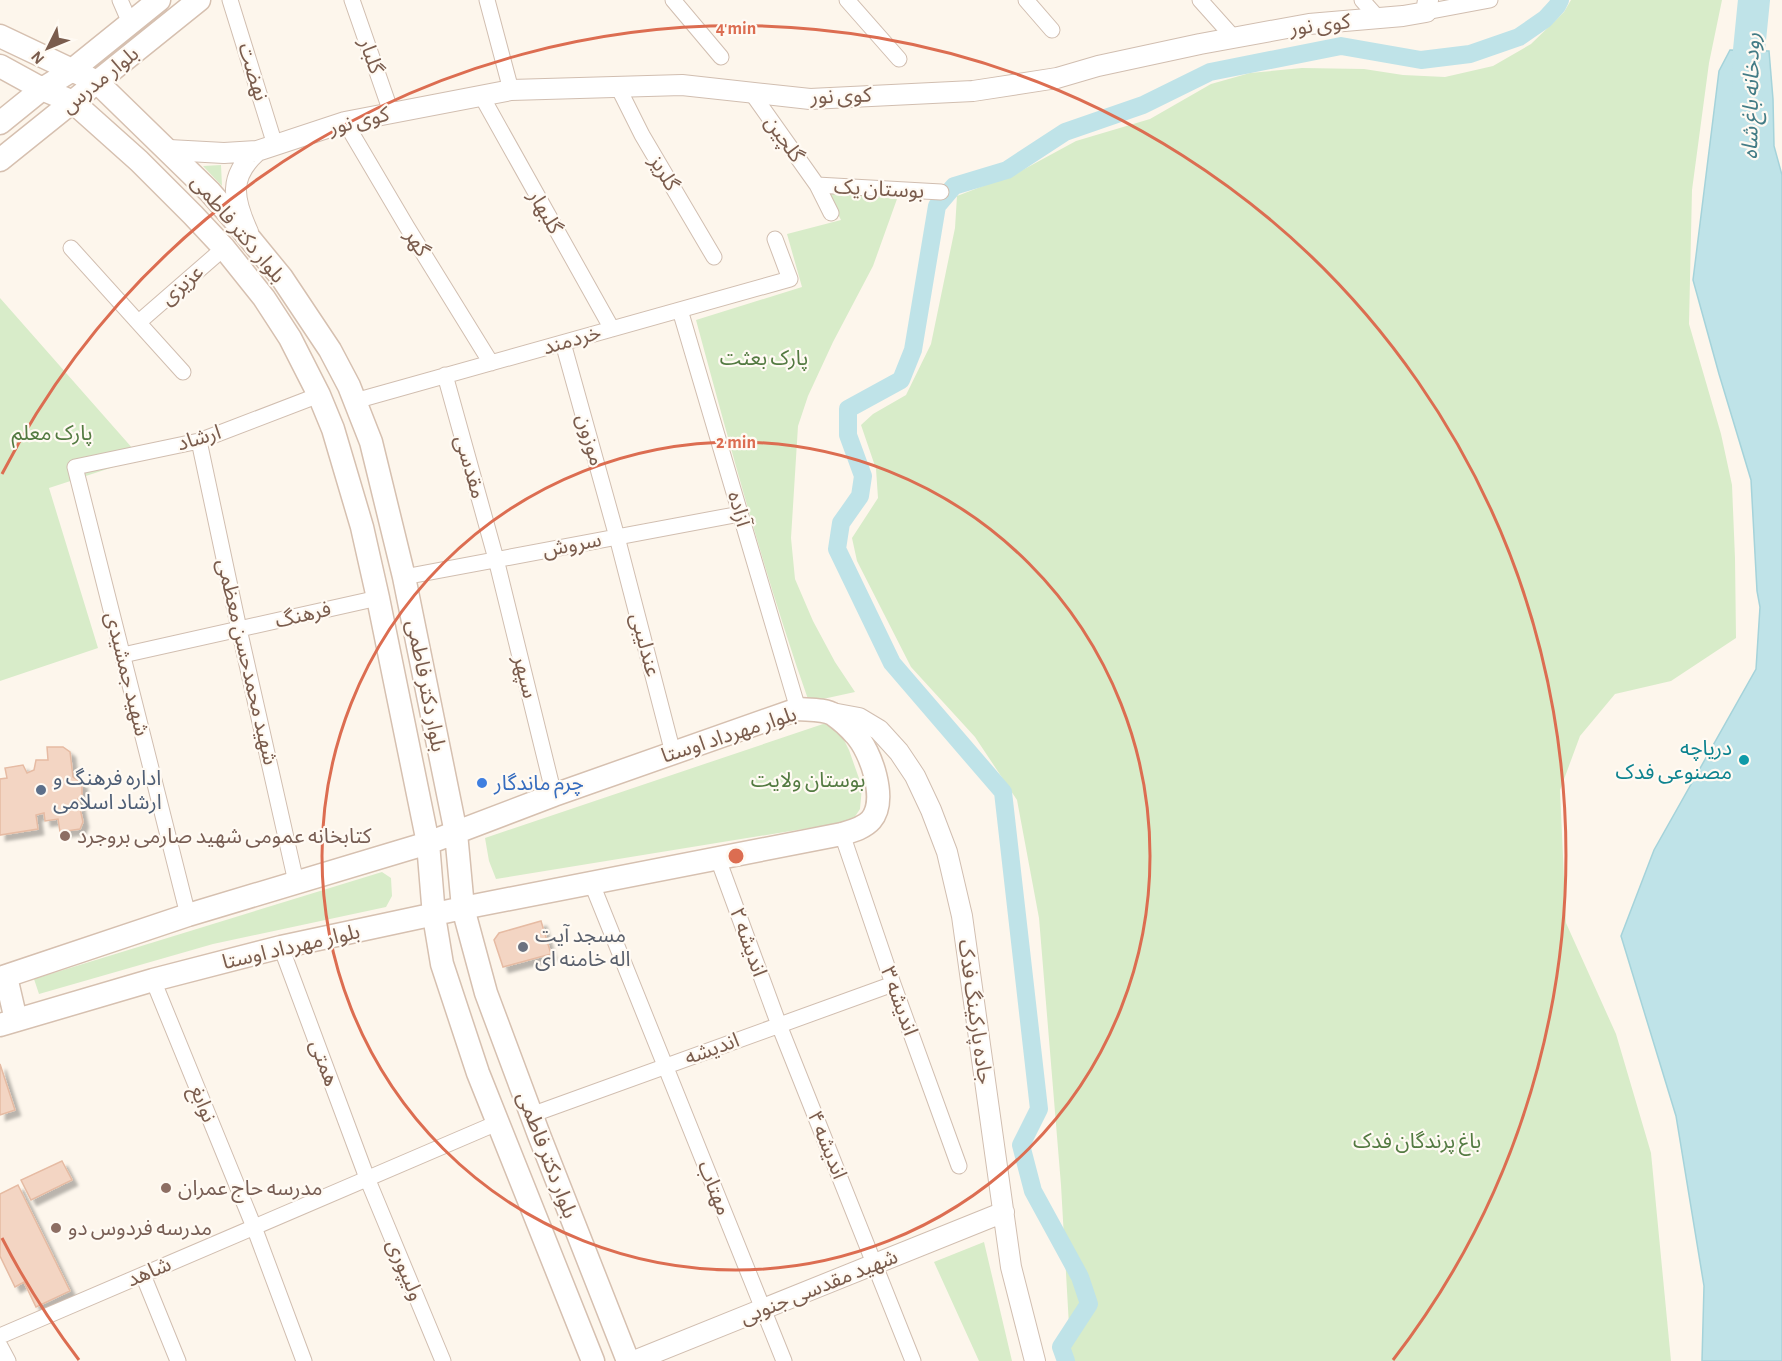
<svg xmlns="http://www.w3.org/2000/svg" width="1782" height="1361" font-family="'Alegreya Sans','Noto Sans Arabic',sans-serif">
  <defs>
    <filter id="shadow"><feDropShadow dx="5.5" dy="5.5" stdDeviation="1.5" flood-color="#0004"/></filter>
  </defs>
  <rect width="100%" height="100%" fill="#fdf6ec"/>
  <!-- green -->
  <path fill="#d8ecc9" d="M 1571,0 L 1722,0 L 1709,63 L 1692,190 L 1689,324 L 1721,434 L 1732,485 L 1735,558 L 1736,638 L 1671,681 L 1615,694 L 1580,736 L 1560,790 L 1566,923 L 1616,1034 L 1651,1153 L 1671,1361 L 1071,1361 L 1061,1185 L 1039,918 L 1017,800 L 975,737 L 911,667 L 857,561 L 852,538 L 878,498 L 876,469 L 861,425 L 873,414 L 906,395 L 931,344 L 955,228 L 957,196 L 1017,173 L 1076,141 L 1150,119 L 1211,84 L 1250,73 L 1302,68 L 1364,69 L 1403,75 L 1445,77 L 1493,66 L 1531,44 L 1564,12 Z
    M 221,165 L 222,186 L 203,166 Z
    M 827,192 L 897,199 L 873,266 L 833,342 L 808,396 L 798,426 L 791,538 L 795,579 L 813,621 L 835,662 L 855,692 L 809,702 C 765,577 731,449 696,320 L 802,287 L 787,234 L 841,220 Z
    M 0,298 L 141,458 L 49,488 L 98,648 L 0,681 Z
    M 826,723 L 841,734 L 849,750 L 862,787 L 860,809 L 852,821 L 496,879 L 489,861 L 485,838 Z
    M 382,872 L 391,878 L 392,896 L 386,907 L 213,944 L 39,994 L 34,979 Z
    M 984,1242 L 1012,1361 L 979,1361 L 934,1262 Z"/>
  <!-- water -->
  <path fill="#bfe3e8" stroke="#a5d3da" stroke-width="1.5" d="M 1730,50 L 1769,51 L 1773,99 L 1774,146 L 1782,175 L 1782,1361 L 1702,1361 L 1704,1286 L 1676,1116 L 1621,936 L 1654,850 L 1756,669 L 1760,607 L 1757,591 L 1751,480 L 1719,374 L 1693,280 L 1719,71 Z"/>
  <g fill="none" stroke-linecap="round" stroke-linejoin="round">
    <!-- canal -->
    <path stroke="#bfe3e8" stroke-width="18" d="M 1066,1361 L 1061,1347 L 1089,1304 L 1080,1277 L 1033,1191 L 1021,1145 L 1039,1109 L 1003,792 L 892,663 L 837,549 L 841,523 L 860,496 L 863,476 L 848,435 L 848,409 L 901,380 L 913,350 L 937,206 L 954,186 L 1007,170 L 1065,132 L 1143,105 L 1210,72 L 1341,46 L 1421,60 L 1470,54 L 1519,37 L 1545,19 L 1557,6 L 1560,0"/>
    <!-- river -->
    <path stroke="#bfe3e8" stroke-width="32" d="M 1748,92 L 1749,50 L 1754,0"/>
  </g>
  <!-- building -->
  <path fill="#f3d5c3" stroke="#e6bba3" stroke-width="1.5" filter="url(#shadow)" d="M 47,747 L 63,747 L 70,752 L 73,777 L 82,783 L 82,796 L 78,799 L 83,822 L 80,829 L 60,832 L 58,819 L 45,821 L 44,813 L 36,815 L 38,829 L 0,835 L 0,779 L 7,778 L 5,768 L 23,765 L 27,773 L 34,770 L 36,760 L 48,760 Z
    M 541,921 L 551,954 L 503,967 L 494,940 L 499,933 Z
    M 0,1064 L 15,1110 L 0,1115 Z
    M 62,1161 L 72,1180 L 31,1200 L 21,1180 Z
    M 18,1185 L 70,1291 L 36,1307 L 24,1282 L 15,1287 L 0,1256 L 0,1194 Z"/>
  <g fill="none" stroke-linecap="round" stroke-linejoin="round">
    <defs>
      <path id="minor" d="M 120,0 L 130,23
        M 230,0 L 275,145
        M 352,0 L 391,112
        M 487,0 L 511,90
        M 673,0 L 721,57
        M 847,0 L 899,59
        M 1026,0 L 1052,30
        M 1200,0 L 1234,38
        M 1362,0 L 1378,18
        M 1426,12 L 1490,0
        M 618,87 L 642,135 L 714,257
        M 751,92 L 817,185 L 831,213
        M 481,95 L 612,329
        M 345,122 L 407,227 L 491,363
        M 817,185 L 941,192
        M 71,248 L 183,372
        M 680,310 L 798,709
        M 139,322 L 224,248
        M 563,343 L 617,537 L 673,753
        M 445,375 L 496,559 L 554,795
        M 355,401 L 790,279 L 775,239
        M 199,441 L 239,629 L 296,882
        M 404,577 L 740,514
        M 123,655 L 378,598
        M 842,834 L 893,984 L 959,1166
        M 718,859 L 779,1025 L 913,1361
        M 592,884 L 784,1361
        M 188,915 L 75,467 L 199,441 L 319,395
        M 281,947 L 367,1178 L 443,1361
        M 153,980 L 254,1227 L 304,1361
        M 531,1115 L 893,984
        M 143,1275 L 178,1361
        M 0,1336 L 497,1123
        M 0,1346 L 8,1361"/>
      <path id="tertiary" d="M 169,150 L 224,153 L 257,151 L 345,122 L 511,90 L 682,85 L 810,99 L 973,91 L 1057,78 L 1098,66 L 1200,44 L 1309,24 L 1403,16 L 1426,12 L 1428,0
        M 248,232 C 233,199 228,177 257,151
        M 832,713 L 859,718 L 879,730 L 899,752 L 915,776 L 931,810 L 947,852 L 962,916 L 1011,1267 L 1035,1361
        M 634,1361 L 1004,1212"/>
      <path id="secondary" d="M 0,36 L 97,82 L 210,192 L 237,223 L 282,278 L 330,350 L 349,386 L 371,442 L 404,577 L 456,833 L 463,908 L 486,993 L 539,1135 L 628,1361
        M 0,66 L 42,89 L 73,102 L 139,161 L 193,215 L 224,248 L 264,298 L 290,338 L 319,395 L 333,429 L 362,527 L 378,598 L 428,843 L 434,916 L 442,964 L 478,1073 L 593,1361
        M 0,123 L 42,89 L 71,71 L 159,0
        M 0,160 L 199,0
        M 6,977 L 16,1020
        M 0,978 L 188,915 L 428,843 L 554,795 L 798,709 C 808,710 826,709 834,715 C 841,720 849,727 855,734 C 871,751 888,800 871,820 C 864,828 852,831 842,834 L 463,908 L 281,947 L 153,980 L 0,1025"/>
    </defs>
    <!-- minor casing -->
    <use href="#minor" stroke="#d1beb0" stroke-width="17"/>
    <!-- tertiary casing -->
    <use href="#tertiary" stroke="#d1beb0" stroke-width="22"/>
    <!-- secondary casing -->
    <use href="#secondary" stroke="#d6c0b0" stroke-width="25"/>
    <!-- minor -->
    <use href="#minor" stroke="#fff" stroke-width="15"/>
    <!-- tertiary -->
    <use href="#tertiary" stroke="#fff" stroke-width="20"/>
    <!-- secondary -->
    <use href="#secondary" stroke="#fff" stroke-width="22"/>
  </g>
  <!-- distance rings -->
  <g fill="none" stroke="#dc6d51" stroke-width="3">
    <circle cx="736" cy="856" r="414"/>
    <path d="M79 1360A828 828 0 0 1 2 1238M2 474A828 828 0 1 1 1393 1360"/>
  </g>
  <!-- markers -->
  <circle fill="#0f9aa8" stroke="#fffaf3" stroke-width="2" cx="1744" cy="760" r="6"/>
  <circle fill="#3f7fe0" stroke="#fffaf3" stroke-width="2" cx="482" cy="783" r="6"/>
  <circle fill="#5c6f8a" stroke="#fffaf3" stroke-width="2" cx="41" cy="790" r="6"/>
  <g fill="#8d6e63" stroke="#fffaf3" stroke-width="2">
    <circle cx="65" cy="836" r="6"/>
    <circle cx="166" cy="1188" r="6"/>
    <circle cx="56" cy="1228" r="6"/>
  </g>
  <circle fill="#6b7280" stroke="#fffaf3" stroke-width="2" cx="523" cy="947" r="6"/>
  <g text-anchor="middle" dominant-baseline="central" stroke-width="4.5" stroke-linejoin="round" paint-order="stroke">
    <!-- street labels -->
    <g font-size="21" fill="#7a5c4d" stroke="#fffaf3">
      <text transform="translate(1320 25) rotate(-7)">کوی نور</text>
      <text transform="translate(371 56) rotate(71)">گلبار</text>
      <text transform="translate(253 72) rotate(73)">نهضت</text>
      <text transform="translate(100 80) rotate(-39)">بلوار مدرس</text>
      <text transform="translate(841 96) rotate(-2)">کوی نور</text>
      <text transform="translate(359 121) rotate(-14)">کوی نور</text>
      <text transform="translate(784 139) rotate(55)">گلچین</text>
      <text transform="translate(664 173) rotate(59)">گلریز</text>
      <text transform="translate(879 189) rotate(3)">بوستان یک</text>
      <text transform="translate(545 212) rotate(60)">گلبهار</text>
      <text transform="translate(238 229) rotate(50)">بلوار دکتر فاطمی</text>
      <text transform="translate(417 243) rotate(58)">گهر</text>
      <text transform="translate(182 285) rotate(-41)">عزیزی</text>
      <text transform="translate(572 340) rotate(-16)">خردمند</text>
      <text transform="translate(199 438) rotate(-17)">ارشاد</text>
      <text transform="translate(590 440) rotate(74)">موزون</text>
      <text transform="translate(470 467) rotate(74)">مقدسی</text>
      <text transform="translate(739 509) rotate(74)">آزاده</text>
      <text transform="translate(572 545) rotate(-11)">سروش</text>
      <text transform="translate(303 615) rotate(-13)">فرهنگ</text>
      <text transform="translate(645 645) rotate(75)">عندلیبی</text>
      <text transform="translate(247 662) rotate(77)">شهید محمدحسن معظمی</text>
      <text transform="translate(127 674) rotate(76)">شهید جمشیدی</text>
      <text transform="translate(525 677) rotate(76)">سپهر</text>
      <text transform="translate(426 686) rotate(79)">بلوار دکتر فاطمی</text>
      <text transform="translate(729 735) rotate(-18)">بلوار مهرداد اوستا</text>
      <text transform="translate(748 942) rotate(70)">اندیشه ۲</text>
      <text transform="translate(291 947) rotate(-13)">بلوار مهرداد اوستا</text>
      <text transform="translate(899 1001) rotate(70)">اندیشه ۳</text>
      <text transform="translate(975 1012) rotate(82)">جاده پارکینگ فدک</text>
      <text transform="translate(712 1049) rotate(-20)">اندیشه</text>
      <text transform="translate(324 1063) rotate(70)">همتی</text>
      <text transform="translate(203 1104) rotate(68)">نوابغ</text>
      <text transform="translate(827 1145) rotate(68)">اندیشه ۴</text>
      <text transform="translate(547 1155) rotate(69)">بلوار دکتر فاطمی</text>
      <text transform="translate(714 1188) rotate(68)">مهتاب</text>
      <text transform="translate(405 1270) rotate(67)">ولیپوری</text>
      <text transform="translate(149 1272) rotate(-23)">شاهد</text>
      <text transform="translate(819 1287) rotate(-22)">شهید مقدسی جنوبی</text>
    </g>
    <!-- park labels -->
    <g font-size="21" fill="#537a41" stroke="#fffaf3">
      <text x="764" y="358">پارک بعثت</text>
      <text x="52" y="433">پارک معلم</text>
      <text x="808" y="780">بوستان ولایت</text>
      <text x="1417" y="1141">باغ پرندگان فدک</text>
    </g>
    <!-- culture labels -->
    <g font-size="21" fill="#0d838f" stroke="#fffaf3" text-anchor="end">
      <text x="1732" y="748">دریاچه<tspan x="1732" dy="24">مصنوعی فدک</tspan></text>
    </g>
    <!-- service labels -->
    <g font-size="21" fill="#4e5e75" stroke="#fffaf3" text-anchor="start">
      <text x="53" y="778">اداره فرهنگ و<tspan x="53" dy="24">ارشاد اسلامی</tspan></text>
    </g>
    <!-- shop labels -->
    <g font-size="21" fill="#366cbe" stroke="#fffaf3" text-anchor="start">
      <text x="494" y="783">چرم ماندگار</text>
    </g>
    <!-- education labels -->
    <g font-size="21" fill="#785e54" stroke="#fffaf3" text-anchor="start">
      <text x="77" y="836">کتابخانه عمومی شهید صارمی بروجرد</text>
      <text x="178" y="1188">مدرسه حاج عمران</text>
      <text x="68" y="1228">مدرسه فردوس دو</text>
    </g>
    <!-- worship labels -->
    <g font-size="21" fill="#5b616d" stroke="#fffaf3" text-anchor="start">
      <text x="535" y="935">مسجد آیت<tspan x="535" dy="24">اله خامنه ای</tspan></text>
    </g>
    <!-- water labels -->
    <g font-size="22" font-style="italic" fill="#437c86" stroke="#fffaf3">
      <text transform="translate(1751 96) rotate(-89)">رودخانه باغ شاه</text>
    </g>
  </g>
  <circle cx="736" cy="856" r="9" fill="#dc6d51" stroke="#fffaf3" stroke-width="3"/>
  <g font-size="18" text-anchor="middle" font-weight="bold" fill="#dc6d51" stroke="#fffaf3" stroke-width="4.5" stroke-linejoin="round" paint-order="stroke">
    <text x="736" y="34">4 min</text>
    <text x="736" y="448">2 min</text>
  </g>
  <!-- north arrow -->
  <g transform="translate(48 48) rotate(227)" stroke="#fffaf3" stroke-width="4.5" paint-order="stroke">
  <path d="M0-4.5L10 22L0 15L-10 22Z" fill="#7a5c4d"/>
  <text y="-9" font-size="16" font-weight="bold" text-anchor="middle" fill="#7a5c4d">N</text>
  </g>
</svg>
